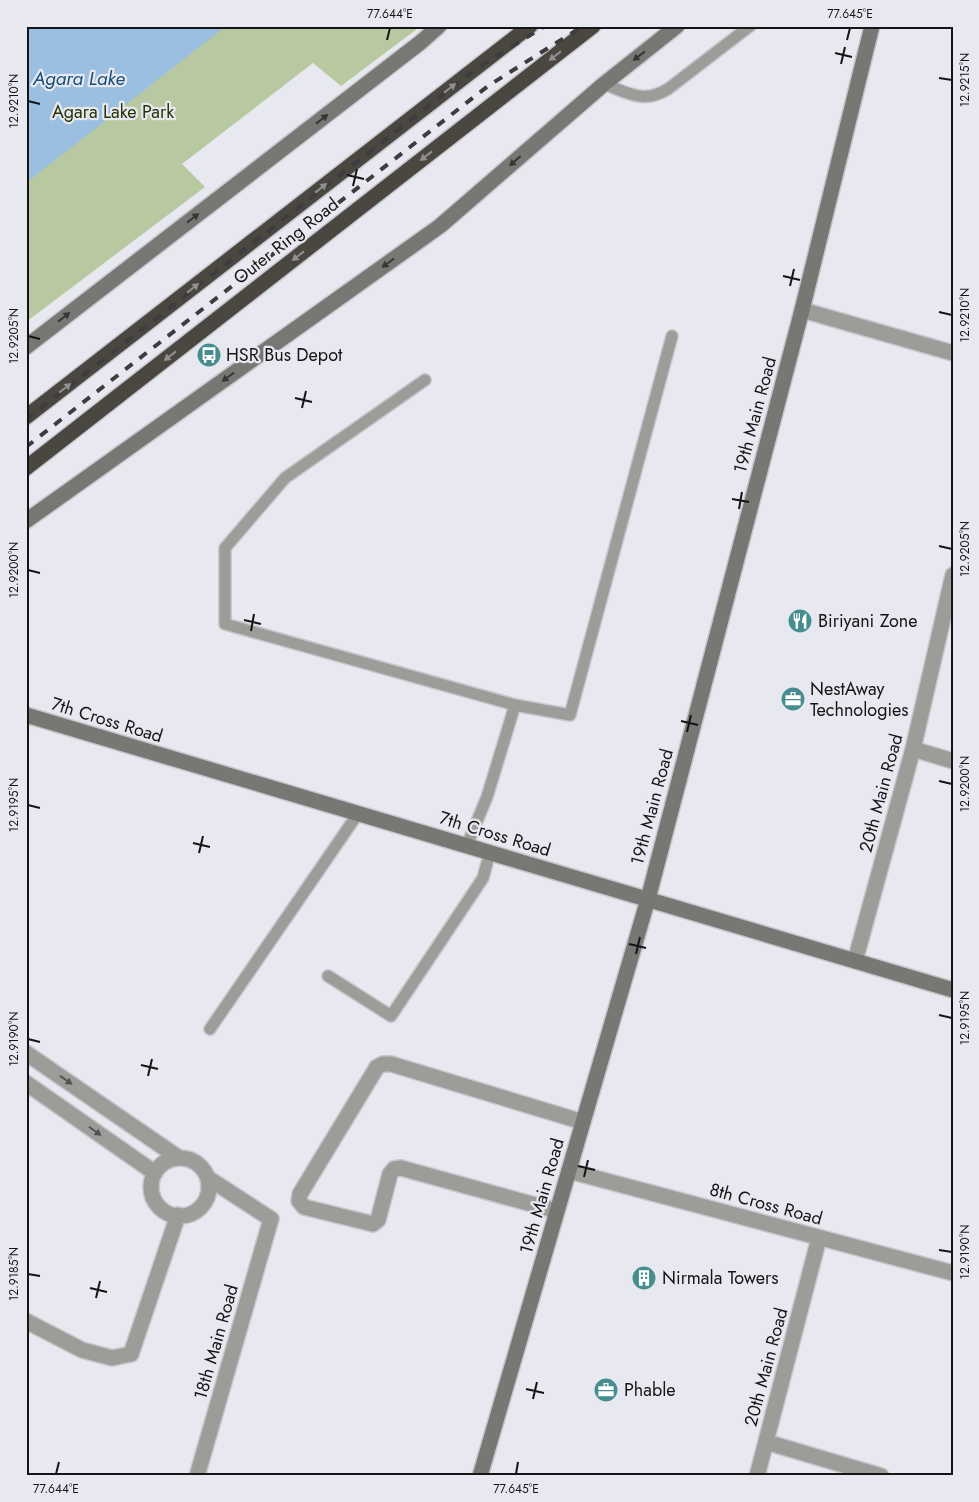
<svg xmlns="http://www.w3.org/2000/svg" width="979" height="1502" font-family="Jost,sans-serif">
  <rect width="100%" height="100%" fill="#e8e8f0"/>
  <!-- green -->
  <path fill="#b8c9a1" d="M 26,26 L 421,26 L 341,86 L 313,63 L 182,164 L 205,187 L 26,322 Z"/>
  <!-- water -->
  <path fill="#9bbfe0" d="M 26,26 L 226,26 L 26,183 Z"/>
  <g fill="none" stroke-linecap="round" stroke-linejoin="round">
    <defs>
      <path id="lane" d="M 604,84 C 628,93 644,104 668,89 L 750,26
        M 425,380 L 285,478 L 225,548 L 225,624 L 515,705 L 487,797 L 467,845
        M 515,705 L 570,715 L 672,336
        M 328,976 L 391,1016 L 483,878 L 490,852
        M 210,1029 L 357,815"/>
      <path id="street" d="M 802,310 L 953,353
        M 913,749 L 953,761
        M 855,961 L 913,749 L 953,575
        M 26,1053 L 179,1158
        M 26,1083 L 155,1173
        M151 1187a29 29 0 1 1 58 0a29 29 0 1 1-58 0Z
        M 569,1171 L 953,1273
        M 557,1211 L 401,1168 L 394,1169 L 390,1174 L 378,1220 L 373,1224 L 304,1207 L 299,1201 L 300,1194 L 377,1067 L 383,1064 L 391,1064 L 583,1122
        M 26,1321 L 82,1350 L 112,1358 L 131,1354 L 178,1215
        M 766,1442 L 881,1476
        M 197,1476 L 271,1219 L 208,1178
        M 757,1476 L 819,1238"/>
      <path id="secondary" d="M 26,347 L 421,42 L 439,26
        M 26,521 L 440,226 L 604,84 L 677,26
        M 26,715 L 953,990
        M 480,1476 L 648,899 L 802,310 L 872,26"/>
      <path id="highway" d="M 26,417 L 530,26
        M 26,468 L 593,26"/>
    </defs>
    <!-- lane casing -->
    <use href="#lane" stroke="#c6c6cd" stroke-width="14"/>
    <!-- street casing -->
    <use href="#street" stroke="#c6c6cd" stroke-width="18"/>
    <!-- secondary casing -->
    <use href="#secondary" stroke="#c6c6cd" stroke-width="18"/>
    <!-- highway casing -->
    <use href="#highway" stroke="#c6c6cd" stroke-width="18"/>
    <!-- lane -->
    <use href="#lane" stroke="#9d9c99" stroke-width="11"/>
    <!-- street -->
    <use href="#street" stroke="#9d9c99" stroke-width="15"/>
    <!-- secondary -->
    <use href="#secondary" stroke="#797773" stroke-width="15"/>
    <!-- highway -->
    <use href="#highway" stroke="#4a4741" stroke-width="15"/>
    <!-- rail -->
    <path stroke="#3d3d40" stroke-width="4" stroke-dasharray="9 9" stroke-linecap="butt" d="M 26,420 L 476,69 L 545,26
      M 26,447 L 488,86 L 583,26"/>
  </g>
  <!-- one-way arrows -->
  <defs><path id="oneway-solid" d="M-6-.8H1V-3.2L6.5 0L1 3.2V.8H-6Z" transform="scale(1.25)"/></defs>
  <g fill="#918f90">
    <use href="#oneway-solid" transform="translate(555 56) rotate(142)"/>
    <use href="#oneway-solid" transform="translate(450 88) rotate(-38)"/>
    <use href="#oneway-solid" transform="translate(426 156) rotate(142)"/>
    <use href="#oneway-solid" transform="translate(321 188) rotate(-38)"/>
    <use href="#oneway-solid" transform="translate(298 256) rotate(142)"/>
    <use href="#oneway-solid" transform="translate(193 288) rotate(-38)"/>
    <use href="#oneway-solid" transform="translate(170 356) rotate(142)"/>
    <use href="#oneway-solid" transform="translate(65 388) rotate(-38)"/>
  </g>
  <g fill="#383737">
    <use href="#oneway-solid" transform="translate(639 56) rotate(142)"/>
    <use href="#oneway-solid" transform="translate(322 119) rotate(-38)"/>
    <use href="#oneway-solid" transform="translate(515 161) rotate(139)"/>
    <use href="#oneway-solid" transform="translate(193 218) rotate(-38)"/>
    <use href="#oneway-solid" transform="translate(388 263) rotate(144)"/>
    <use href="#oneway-solid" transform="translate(64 317) rotate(-38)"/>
    <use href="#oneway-solid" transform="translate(228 377) rotate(144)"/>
  </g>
  <g fill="#525252">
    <use href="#oneway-solid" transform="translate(66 1080) rotate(35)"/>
    <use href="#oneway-solid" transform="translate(95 1131) rotate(35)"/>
  </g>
  <!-- ticks -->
  <path fill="none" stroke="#151517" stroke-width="2" d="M 387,40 L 390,28M 847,40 L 850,28M 835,53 L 852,57M 841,64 L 845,47M 939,78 L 952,80M 28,101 L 40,104M 347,175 L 364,179M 353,186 L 357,169M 783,276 L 800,280M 790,286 L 794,269M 939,312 L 952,315M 28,336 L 40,339M 295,398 L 312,402M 302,408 L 306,391M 732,499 L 749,502M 739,509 L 742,492M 939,546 L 952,549M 28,570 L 40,573M 244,620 L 261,624M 251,631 L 254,614M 681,721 L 698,725M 687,732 L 691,715M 939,781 L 952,784M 28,805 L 40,808M 193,843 L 210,847M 199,853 L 203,836M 629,944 L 646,948M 636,954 L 640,937M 939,1015 L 952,1018M 28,1039 L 40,1042M 141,1065 L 158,1069M 148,1076 L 152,1059M 578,1166 L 595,1170M 584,1177 L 588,1160M 939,1250 L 952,1252M 28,1274 L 40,1276M 90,1288 L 107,1292M 96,1298 L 100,1281M 526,1389 L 544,1393M 533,1399 L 537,1382M 56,1474 L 59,1462M 516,1474 L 518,1462"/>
  <!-- icons -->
  <defs>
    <symbol id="bus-disc" viewBox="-11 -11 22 22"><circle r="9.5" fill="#458d8e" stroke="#e8e8f0"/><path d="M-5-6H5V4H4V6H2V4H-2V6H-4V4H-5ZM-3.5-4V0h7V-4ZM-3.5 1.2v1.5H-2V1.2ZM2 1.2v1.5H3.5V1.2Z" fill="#fff"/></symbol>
    <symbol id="restaurant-disc" viewBox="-11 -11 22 22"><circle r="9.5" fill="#458d8e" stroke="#e8e8f0"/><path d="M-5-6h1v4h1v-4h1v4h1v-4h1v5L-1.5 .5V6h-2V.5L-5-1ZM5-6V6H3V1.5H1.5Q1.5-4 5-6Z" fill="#fff"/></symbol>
    <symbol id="office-disc" viewBox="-11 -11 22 22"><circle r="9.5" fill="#458d8e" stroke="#e8e8f0"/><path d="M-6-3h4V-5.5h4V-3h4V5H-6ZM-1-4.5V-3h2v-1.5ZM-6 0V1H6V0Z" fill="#fff"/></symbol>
    <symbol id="building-disc" viewBox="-11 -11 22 22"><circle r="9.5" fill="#458d8e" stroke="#e8e8f0"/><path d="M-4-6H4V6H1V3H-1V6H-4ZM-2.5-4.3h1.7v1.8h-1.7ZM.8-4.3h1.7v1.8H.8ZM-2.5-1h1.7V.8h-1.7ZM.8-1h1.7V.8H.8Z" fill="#fff"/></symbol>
  </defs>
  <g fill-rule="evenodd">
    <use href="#bus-disc" x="195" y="341" width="28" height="28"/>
    <use href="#restaurant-disc" x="786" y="607" width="28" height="28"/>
    <use href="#office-disc" x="779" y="685" width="28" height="28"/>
    <use href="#building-disc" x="630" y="1264" width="28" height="28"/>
    <use href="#office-disc" x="592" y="1376" width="28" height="28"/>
  </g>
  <g text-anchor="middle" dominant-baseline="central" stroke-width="4.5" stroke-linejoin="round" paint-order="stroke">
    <!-- park labels -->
    <g font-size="18" fill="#253504" stroke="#e8e8f0">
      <text x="113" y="112">Agara Lake Park</text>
    </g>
    <!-- street labels -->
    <g font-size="18" fill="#151517" stroke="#e8e8f0">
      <text transform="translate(286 241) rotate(-38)">Outer Ring Road</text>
      <text transform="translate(755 415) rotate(-75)">19th Main Road</text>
      <text transform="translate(107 720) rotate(17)">7th Cross Road</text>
      <text transform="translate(881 793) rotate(-75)">20th Main Road</text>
      <text transform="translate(652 807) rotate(-75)">19th Main Road</text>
      <text transform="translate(495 834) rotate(17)">7th Cross Road</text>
      <text transform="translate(542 1196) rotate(-74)">19th Main Road</text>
      <text transform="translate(766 1204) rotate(15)">8th Cross Road</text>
      <text transform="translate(216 1342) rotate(-74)">18th Main Road</text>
      <text transform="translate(766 1367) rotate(-75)">20th Main Road</text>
    </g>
    <!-- poi labels -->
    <g font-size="18" fill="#151517" stroke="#e8e8f0" text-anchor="start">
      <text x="226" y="355">HSR Bus Depot</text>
      <text x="818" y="621">Biriyani Zone</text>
      <text x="810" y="689">NestAway<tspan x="810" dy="21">Technologies</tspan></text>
      <text x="662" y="1278">Nirmala Towers</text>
      <text x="624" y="1390">Phable</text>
    </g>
    <!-- water labels -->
    <g font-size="19" font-style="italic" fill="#154e78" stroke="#e8e8f0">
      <text x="79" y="78">Agara Lake</text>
    </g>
  </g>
  <!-- border -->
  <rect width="979" height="1502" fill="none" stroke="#e8e8f0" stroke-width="55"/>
  <rect x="28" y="28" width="924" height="1446" fill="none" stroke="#151517" stroke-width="2"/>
  <g font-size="12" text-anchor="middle" fill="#151517">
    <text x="390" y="18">77.644°E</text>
    <text x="850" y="18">77.645°E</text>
    <text transform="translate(965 80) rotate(-90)" y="4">12.9215°N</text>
    <text transform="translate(14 101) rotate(-90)" y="4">12.9210°N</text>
    <text transform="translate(965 315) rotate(-90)" y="4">12.9210°N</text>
    <text transform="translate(14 336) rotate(-90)" y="4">12.9205°N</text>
    <text transform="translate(965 549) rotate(-90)" y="4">12.9205°N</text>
    <text transform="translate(14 570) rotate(-90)" y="4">12.9200°N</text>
    <text transform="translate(965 784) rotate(-90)" y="4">12.9200°N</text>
    <text transform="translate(14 805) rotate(-90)" y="4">12.9195°N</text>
    <text transform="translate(965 1018) rotate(-90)" y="4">12.9195°N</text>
    <text transform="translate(14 1039) rotate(-90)" y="4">12.9190°N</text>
    <text transform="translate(965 1252) rotate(-90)" y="4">12.9190°N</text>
    <text transform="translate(14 1274) rotate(-90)" y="4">12.9185°N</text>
    <text x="56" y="1493">77.644°E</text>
    <text x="516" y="1493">77.645°E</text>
  </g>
</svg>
